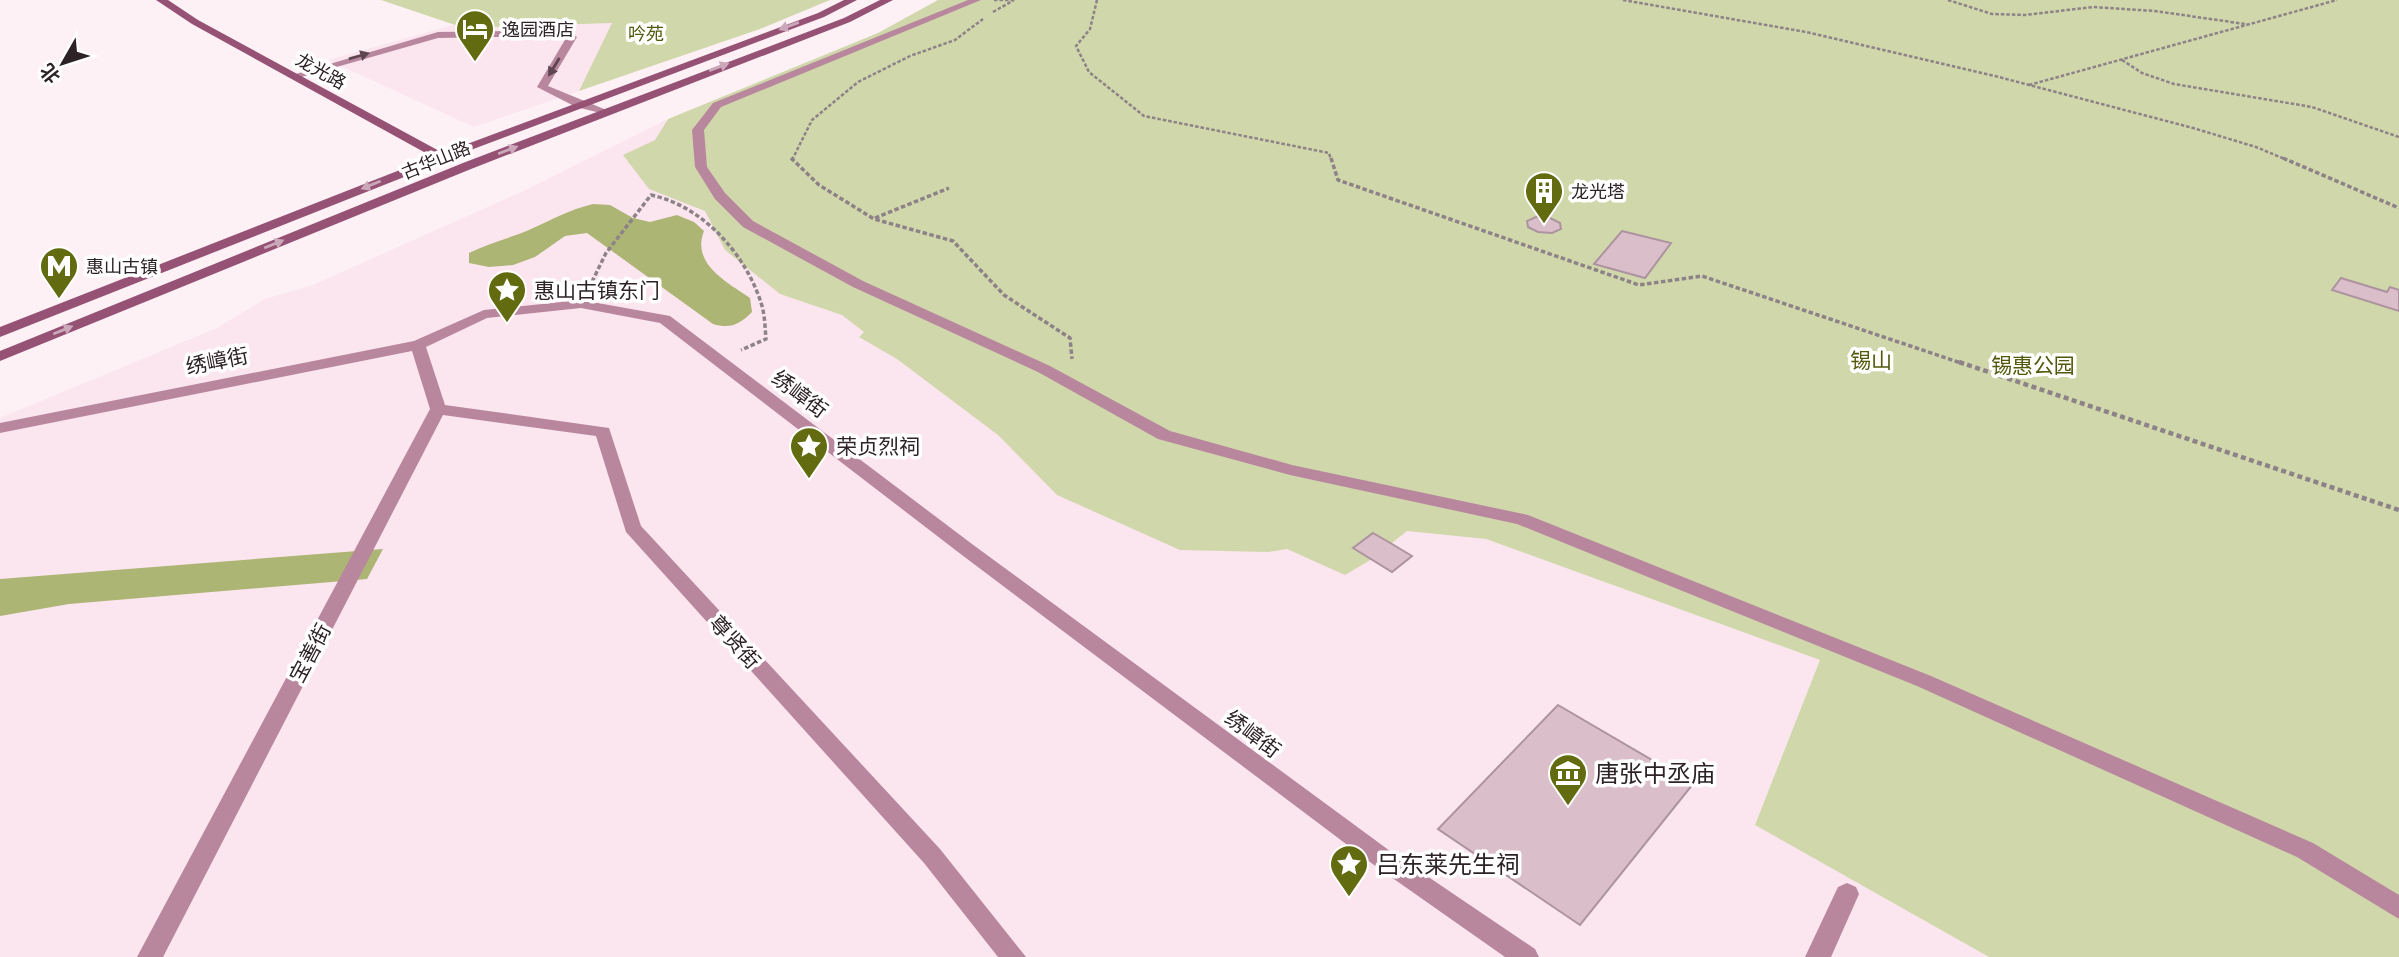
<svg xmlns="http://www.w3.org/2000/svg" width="2399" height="957" font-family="Raleway,'Noto Sans SC',sans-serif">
  <rect width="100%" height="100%" fill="#fdf1f6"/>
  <!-- built -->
  <path fill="#fbe5ef" d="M 612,23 L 579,91 L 474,127 L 328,60 L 453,25 L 464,28 Z
    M 668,119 L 645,156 L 676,187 L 885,319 L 859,336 L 1372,559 L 1407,531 L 1486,539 L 1820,660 L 1755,825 L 1989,957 L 0,957 L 0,418 L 217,328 L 265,299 L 313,285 L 521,192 Z"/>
  <!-- green -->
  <path fill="#d0d7aa" d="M 381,0 L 830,0 L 760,29 L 579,91 L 612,23 L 464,28 Z
    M 938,0 L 2399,0 L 2399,957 L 1989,957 L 1755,825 L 1820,660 L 1486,539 L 1407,531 L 1372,559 L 1345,575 L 1287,549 L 1268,552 L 1180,550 L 1057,495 L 998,435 L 897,359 L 859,337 L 864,332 L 842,315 L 780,294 L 725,250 L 705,211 L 649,189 L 623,155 L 655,140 L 668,119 L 878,33 Z"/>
  <!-- water -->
  <path fill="#acb573" d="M 593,204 L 610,205 L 633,218 L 650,222 L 677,215 L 694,222 L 704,231 C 691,264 727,282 750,298 L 752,312 C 739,325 730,329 713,324 L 587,233 L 565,236 L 535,257 L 513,265 L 489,267 L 469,263 L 469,253 C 489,243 511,238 531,229 C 554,219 568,210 593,204 Z
    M 383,549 L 367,579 L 69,604 L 0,616 L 0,579 Z"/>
  <!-- building -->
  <path fill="#dabfca" stroke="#ad939f" stroke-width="2" d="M 1536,217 L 1550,218 L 1560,223 L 1561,229 L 1552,233 L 1538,232 L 1528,227 L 1527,221 Z
    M 1622,231 L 1671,243 L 1645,278 L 1594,264 Z
    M 2341,278 L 2387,292 L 2390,287 L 2399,290 L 2399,311 L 2332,290 Z
    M 1373,533 L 1392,544 L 1412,556 L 1392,572 L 1353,548 Z
    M 1558,705 L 1693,784 L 1580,925 L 1438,829 Z"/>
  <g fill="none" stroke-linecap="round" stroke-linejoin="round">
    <!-- path-far2 -->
    <path stroke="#8d8287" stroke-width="2.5" stroke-dasharray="3.5 2" stroke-linecap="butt" d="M 994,0 L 1013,0
      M 1097,0 L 1090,29 L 1076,46 L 1089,72 L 1144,116 L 1329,153 L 1331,160
      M 1623,0 L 1806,32 L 1995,76 L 2193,128 L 2256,147 L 2287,160
      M 1948,0 L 1992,14 L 2025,15 L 2093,7 L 2155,11 L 2245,24
      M 993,12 L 1014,0
      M 2122,60 L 2142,73 L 2174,84 L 2312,107 L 2399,137
      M 2029,85 L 2337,0
      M 792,160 L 812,120 L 858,82 L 910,56 L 955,40 L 983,19"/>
    <!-- path-far1 -->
    <path stroke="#8d8287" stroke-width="3.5" stroke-dasharray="4.5 2.5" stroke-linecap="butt" d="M 791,158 L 819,185 L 874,219 L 953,241 L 1004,295 L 1070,338 L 1072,359
      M 1331,158 L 1338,180 L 1639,285 L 1702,276 L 1964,364
      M 2283,158 L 2399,208
      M 875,218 L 949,188
      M 589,288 L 606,253 L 651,195 C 703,206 747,255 762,306 C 765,317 765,328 766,339 L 741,350"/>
    <!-- path -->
    <path stroke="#8d8287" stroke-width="4.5" stroke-dasharray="5 3.5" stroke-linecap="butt" d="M 1959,362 L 2399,510"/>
    <!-- lane -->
    <path fill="#b8879e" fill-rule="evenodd" d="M 968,0 L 981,0 L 721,107 L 704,130 L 707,167 L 725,193 L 753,221 L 863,281 L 1050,366 L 1170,431 L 1292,465 L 1528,515 L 1931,676 L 2313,843 L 2399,895 L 2399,919 L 2297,857 L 1917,686 L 1517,524 L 1290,475 L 1158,439 L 1038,372 L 853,287 L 743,227 L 715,199 L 695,167 L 692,130 L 713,103 Z
      M 566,30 L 577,37 L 548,86 L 609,111 L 609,115 L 576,107 L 537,87 L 566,38 L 564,36 L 438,38 L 298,78 L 289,76 L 438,32 Z"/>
    <!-- street -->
    <path fill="#b8879e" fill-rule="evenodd" d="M 581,300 L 670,316 L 972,544 L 1390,851 L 1535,949 L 1539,957 L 1505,957 L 1374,865 L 958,552 L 660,323 L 581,308 L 487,318 L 426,347 L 445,405 L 609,428 L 641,526 L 940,849 L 1026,957 L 998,957 L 924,863 L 626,532 L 596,436 L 443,415 L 163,957 L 137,957 L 430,409 L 412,351 L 0,433 L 0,423 L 414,341 L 484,310 Z
      M 1847,883 L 1856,887 L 1859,894 L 1831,957 L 1805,957 L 1838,887 Z"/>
    <!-- secondary -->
    <path fill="#965274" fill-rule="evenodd" d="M 156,0 L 168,0 L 198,20 L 443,153 L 818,13 L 844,0 L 857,0 L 824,17 L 452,157 L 452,163 L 442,162 L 0,337 L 0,327 L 433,157 L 192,24 Z
      M 880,0 L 893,0 L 850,22 L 471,169 L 0,361 L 0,351 L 463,163 L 844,18 Z"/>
  </g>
  <!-- one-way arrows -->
  <defs><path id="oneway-solid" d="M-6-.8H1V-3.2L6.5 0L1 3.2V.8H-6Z" transform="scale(1.75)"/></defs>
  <g fill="#caa8ba">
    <use href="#oneway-solid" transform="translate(789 26) rotate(160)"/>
    <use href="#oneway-solid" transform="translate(719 67) rotate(-21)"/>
    <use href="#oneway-solid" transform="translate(508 150) rotate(-21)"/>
    <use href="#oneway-solid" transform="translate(371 185) rotate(158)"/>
    <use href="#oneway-solid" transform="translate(274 244) rotate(-22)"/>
    <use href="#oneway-solid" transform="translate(63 330) rotate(-22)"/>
  </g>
  <g fill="#5e4651">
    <use href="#oneway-solid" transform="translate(359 56) rotate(-16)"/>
    <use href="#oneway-solid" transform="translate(554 67) rotate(121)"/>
  </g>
  <!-- icons -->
  <defs>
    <symbol id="hotel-pin" viewBox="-11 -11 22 30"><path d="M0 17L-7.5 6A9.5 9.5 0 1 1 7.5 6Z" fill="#636b10" stroke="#fff"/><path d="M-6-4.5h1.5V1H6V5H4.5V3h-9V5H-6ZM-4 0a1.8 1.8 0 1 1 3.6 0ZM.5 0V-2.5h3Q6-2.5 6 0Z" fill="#fff"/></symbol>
    <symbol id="building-pin" viewBox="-11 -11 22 30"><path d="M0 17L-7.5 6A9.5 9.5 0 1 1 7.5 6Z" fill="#636b10" stroke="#fff"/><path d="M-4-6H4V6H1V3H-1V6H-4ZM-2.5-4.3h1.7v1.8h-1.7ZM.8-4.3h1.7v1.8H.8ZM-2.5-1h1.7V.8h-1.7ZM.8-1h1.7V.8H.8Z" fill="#fff"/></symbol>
    <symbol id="metro-pin" viewBox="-11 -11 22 30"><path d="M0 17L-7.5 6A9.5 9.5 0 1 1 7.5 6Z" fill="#636b10" stroke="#fff"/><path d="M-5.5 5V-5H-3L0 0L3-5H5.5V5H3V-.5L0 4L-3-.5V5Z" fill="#fff"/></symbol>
    <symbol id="sight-pin" viewBox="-11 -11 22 30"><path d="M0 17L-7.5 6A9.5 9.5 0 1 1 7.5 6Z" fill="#636b10" stroke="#fff"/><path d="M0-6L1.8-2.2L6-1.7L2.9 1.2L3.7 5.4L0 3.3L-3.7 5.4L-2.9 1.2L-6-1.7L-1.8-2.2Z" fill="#fff"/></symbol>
    <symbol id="museum-pin" viewBox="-11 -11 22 30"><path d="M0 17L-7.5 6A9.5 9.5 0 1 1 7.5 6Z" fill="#636b10" stroke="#fff"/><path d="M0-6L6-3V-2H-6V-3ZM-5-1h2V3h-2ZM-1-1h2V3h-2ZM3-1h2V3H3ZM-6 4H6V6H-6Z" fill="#fff"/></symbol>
  </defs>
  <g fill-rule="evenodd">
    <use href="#hotel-pin" x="453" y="7" width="44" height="60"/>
    <use href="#building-pin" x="1522" y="169" width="44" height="60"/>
    <use href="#metro-pin" x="37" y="244" width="44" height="60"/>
    <use href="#sight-pin" x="485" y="268" width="44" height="60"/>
    <use href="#sight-pin" x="787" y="424" width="44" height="60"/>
    <use href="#museum-pin" x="1546" y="751" width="44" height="60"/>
    <use href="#sight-pin" x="1327" y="842" width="44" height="60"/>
  </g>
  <g text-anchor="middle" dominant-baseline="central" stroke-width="7" stroke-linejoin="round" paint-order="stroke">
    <!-- far-poi labels -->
    <g font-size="18" fill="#2d2327" stroke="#fff" text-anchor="start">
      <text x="502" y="29">逸园酒店</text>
      <text x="1571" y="191">龙光塔</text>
      <text x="86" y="266">惠山古镇</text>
    </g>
    <!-- far-park labels -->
    <g font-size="18" fill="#52590b" stroke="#fff">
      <text x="646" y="33">吟苑</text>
    </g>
    <!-- far-street labels -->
    <g font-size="18" fill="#2d2327" stroke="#fff">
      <text transform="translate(321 71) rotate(29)">龙光路</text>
      <text transform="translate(436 160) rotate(-22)">古华山路</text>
    </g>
    <!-- poi labels -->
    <g font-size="21" fill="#2d2327" stroke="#fff" text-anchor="start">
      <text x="534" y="290">惠山古镇东门</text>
      <text x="836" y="446">荣贞烈祠</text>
    </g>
    <!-- park labels -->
    <g font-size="21" fill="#52590b" stroke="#fff">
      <text x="1871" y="360">锡山</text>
      <text x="2033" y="365">锡惠公园</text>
    </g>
    <!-- street labels -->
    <g font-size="21" fill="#2d2327" stroke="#fff">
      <text transform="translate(217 361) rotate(-11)">绣嶂街</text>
      <text transform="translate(800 394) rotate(37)">绣嶂街</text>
      <text transform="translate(735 642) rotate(48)">尊贤街</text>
      <text transform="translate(310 653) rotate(-62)">宝善街</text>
      <text transform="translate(1253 734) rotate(37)">绣嶂街</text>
    </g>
    <!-- near-poi labels -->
    <g font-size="24" fill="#2d2327" stroke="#fff" text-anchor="start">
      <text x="1595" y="773">唐张中丞庙</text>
      <text x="1376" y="864">吕东莱先生祠</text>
    </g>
  </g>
  <!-- north arrow -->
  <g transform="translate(63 63) rotate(231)" stroke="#ffffff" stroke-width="5" paint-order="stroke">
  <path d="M0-5L12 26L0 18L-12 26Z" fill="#2d2327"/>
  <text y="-10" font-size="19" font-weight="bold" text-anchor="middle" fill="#2d2327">北</text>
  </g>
</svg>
